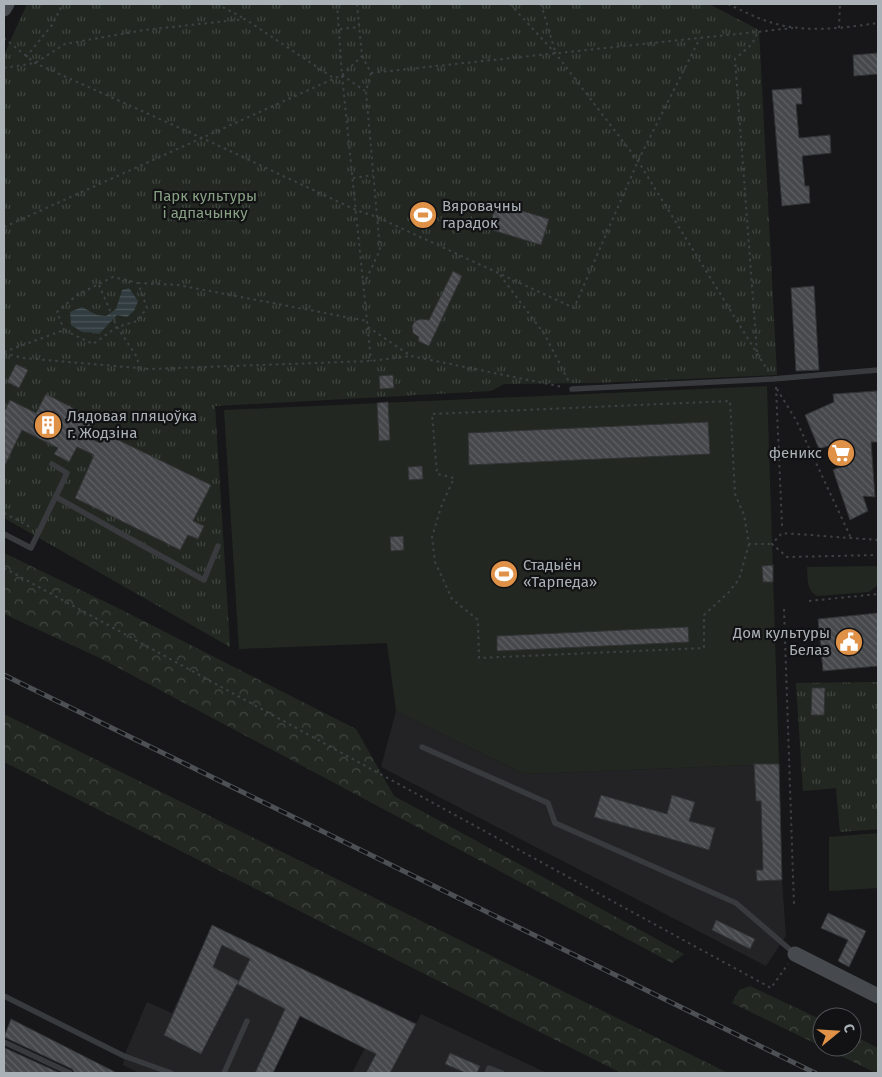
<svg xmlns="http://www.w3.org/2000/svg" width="882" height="1077" font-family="'Fira Sans',sans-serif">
  <defs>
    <pattern id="forest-crowns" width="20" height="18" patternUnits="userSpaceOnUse" patternTransform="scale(1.25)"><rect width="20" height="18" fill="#222821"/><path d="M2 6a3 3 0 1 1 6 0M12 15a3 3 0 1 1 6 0" fill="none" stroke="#3f453f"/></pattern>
    <pattern id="park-tufts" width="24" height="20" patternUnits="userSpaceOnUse" patternTransform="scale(1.25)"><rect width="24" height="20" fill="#222821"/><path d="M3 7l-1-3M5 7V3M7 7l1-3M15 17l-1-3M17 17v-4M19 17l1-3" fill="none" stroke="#3f453f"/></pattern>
    <pattern id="water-rules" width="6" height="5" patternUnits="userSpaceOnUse" patternTransform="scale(1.25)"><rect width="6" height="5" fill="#313c40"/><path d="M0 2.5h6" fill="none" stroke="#4c5659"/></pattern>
    <pattern id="building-back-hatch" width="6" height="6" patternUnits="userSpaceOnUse" patternTransform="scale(1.25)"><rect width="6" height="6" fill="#46484b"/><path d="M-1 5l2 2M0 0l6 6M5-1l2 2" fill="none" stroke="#5e6063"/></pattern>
  </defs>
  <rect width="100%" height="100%" fill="#171719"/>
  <!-- built -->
  <path fill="#232325" d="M 396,711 L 524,774 L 779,764 L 782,880 L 786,936 L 766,966 L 381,767 Z
    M 212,925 L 416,1024 L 421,1014 L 547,1073 L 352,1073 L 365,1048 L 300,1016 L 273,1073 L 139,1073 L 123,1065 L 124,1056 L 147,1002 L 172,1013 Z"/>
  <!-- green -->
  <path fill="#222821" d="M 767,386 L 779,764 L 524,774 L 396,711 L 387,643 L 239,649 L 224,410 Z
    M 878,566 L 878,585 L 869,592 L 817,596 C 806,590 808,579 807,567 Z
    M 878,833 L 878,888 L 829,891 L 829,837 Z"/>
  <!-- forest -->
  <path fill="url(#forest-crowns)" d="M 4,553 L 122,610 L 356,729 L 394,796 L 684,954 L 672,963 L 100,658 L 4,614 Z
    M 4,714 L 728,1073 L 621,1073 L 4,762 Z
    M 750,986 L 822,1020 L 822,1047 L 852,1047 L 852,1035 L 878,1048 L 878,1073 L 876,1073 L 732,1003 L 739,990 Z"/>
  <!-- park -->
  <path fill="url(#park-tufts)" d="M 27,4 L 709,4 L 759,30 L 777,375 L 594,383 L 504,384 L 491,391 L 215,406 L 230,647 L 4,518 L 4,55 Z
    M 878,682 L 878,829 L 840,832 L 836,788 L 803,791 L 796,683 Z"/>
  <!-- water -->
  <path fill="url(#water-rules)" d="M 129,288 L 138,301 L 134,311 L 127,317 L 117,315 L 100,333 L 82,332 L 71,325 L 70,312 L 82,307 L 97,315 L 106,316 L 116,309 L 122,290 Z"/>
  <!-- building -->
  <path fill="url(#building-back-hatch)" stroke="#313234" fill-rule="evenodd" d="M 878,53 L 878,74 L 854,76 L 853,55 Z
    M 801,88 L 802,104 L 796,104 L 799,138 L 830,135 L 831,153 L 802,156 L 805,186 L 809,186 L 810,203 L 782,206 L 772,90 Z
    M 496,203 L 549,219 L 541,245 L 489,229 Z
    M 453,271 L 462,276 L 429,346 L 418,341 L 419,337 L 413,333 L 412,326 L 415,321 L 421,319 L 429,320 Z
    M 814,286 L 819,370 L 796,371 L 791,288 Z
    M 16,364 L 28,370 L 19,388 L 7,382 Z
    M 393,375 L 394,388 L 380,389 L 379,376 Z
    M 877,391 L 878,442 L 871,442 L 875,497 L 863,496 L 868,511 L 850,520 L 833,470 L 842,466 L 828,446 L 819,449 L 805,415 L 834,402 L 833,394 Z
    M 46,394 L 94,419 L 86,436 L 100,443 L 106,434 L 211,485 L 193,521 L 204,526 L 198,539 L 188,535 L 180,550 L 75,498 L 94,455 L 77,447 L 69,462 L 54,454 L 58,448 L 22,430 L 4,467 L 4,412 L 10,400 L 36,413 Z
    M 388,402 L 390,440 L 379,441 L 377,403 Z
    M 708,422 L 710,454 L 469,465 L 468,433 Z
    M 422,466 L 423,479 L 409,480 L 408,467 Z
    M 403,536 L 404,550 L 391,551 L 390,537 Z
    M 773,565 L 773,582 L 763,582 L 762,566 Z
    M 878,613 L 878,666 L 823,671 L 818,619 Z
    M 688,627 L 689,642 L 497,651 L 497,636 Z
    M 812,688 L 825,688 L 824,715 L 811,715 Z
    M 754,764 L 779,764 L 782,880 L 757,881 L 756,870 L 763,870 L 761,801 L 756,801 Z
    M 601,795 L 667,814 L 672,795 L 695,802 L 689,821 L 715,828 L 709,850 L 594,817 Z
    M 828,913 L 866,931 L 849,967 L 838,961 L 848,940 L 821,928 Z
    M 716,920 L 755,939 L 750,949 L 712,930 Z
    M 212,925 L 416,1024 L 390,1073 L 366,1073 L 376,1054 L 300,1016 L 273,1073 L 255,1073 L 285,1009 L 237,984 L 201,1054 L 164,1035 ZM 222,945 L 250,959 L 238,983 L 239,981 L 213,967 Z
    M 11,1019 L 117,1073 L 75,1073 L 72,1069 L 4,1037 Z
    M 5,1048 L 60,1073 L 4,1073 Z
    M 450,1053 L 480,1066 L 477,1073 L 466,1073 L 445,1064 Z"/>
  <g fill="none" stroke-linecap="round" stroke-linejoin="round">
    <!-- path -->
    <path stroke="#3e4144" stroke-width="2" stroke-dasharray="2.5 4" stroke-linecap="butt" d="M 217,4 L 245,19
      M 337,4 L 342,75 L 371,361
      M 357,4 L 362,56 L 371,73 L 366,91 L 380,250 L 364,284
      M 510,4 L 556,54 L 638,161 L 768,371
      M 541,4 L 555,51
      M 728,4 C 741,10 754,17 767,21 C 803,34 842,28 878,23
      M 839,28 L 840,4
      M 340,29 L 360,27
      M 4,38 L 35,63 L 202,138 L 356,210 L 377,217 L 574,308 L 638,161 L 700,38
      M 26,57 L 52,25 L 63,4
      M 4,68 L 35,63 L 65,44 L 144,30 L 245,19 L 335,79
      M 371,73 L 793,28
      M 342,75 L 365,91
      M 353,178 L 373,175
      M 4,227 L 342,75 L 362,56
      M 500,275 L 545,335 L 569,382
      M 138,283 L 178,285 L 367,321
      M 99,285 L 117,327 L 137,357 L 139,368
      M 368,327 L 411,356 L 563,387
      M 4,352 L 64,330 L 93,344 L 117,327 L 137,321 L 147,308 L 138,283 L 113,277 L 77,295 L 57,312 L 64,330
      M 757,352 L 735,59 L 752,44 L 758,32
      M 4,353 L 23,358 L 149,369 L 371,361 L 411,356
      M 776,387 L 782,526
      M 777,389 L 796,420 L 851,538
      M 4,513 L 32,528
      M 878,540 L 782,533 L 772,544 L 787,557 L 878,555
      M 749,544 L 739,579 L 728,593 L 704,615 L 704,648 L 479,658 L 478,620 L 452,599 L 435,562 L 432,537 L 441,507 L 454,478 L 437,474 L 432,414 L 730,401 L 735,494 L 744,515 L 749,544 L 772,544
      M 4,568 L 771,988 L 788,964
      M 809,601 L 878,594
      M 784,609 L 794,905"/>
    <!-- lane -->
    <path stroke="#383a3d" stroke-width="5.5" d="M 572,389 L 773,379 L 878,370
      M 56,497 L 204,580 L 218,546
      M 4,534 L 31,548 L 67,473 L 52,464
      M 422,747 L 548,803 L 555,823 L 736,903 L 794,953
      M 4,996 L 124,1056 L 171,1073
      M 4,1042 L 70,1073
      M 224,1073 L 247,1021
      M 487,1073 L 489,1068 L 502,1073"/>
    <!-- secondary -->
    <path stroke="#46494d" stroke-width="15" d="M 4,9 L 7,4
      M 795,954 L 878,996"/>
    <defs>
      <path id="rail" d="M 4,675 L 815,1073"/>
    </defs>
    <!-- rail casing -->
    <use href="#rail" stroke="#4d5054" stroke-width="5"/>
    <!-- rail -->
    <use href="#rail" stroke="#121214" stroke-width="3" stroke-dasharray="9" stroke-linecap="butt"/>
  </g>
  <!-- icons -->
  <defs>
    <symbol id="stadium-disc" viewBox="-11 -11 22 22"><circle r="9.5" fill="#e09148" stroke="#121214"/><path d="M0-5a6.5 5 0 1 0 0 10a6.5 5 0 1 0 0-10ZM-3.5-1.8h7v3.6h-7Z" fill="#fff"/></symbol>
    <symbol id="building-disc" viewBox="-11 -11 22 22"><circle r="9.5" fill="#e09148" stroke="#121214"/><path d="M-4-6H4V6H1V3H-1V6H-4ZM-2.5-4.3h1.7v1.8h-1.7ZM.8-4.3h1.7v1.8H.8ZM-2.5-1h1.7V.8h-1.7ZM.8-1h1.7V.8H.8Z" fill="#fff"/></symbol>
    <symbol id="supermarket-disc" viewBox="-11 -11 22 22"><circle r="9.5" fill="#e09148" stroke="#121214"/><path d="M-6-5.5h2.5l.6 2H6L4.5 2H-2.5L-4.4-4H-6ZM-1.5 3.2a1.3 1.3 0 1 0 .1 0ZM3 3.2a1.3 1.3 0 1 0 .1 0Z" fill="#fff"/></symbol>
    <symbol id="civic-disc" viewBox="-11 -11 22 22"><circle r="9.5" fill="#e09148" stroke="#121214"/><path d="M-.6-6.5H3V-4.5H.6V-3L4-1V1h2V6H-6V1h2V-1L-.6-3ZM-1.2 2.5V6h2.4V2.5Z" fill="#fff"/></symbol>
  </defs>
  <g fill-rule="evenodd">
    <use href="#stadium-disc" x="407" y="199" width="32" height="32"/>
    <use href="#building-disc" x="32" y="409" width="32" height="32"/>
    <use href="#supermarket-disc" x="825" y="437" width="32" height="32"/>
    <use href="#stadium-disc" x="488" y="558" width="32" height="32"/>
    <use href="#civic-disc" x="833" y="626" width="32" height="32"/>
  </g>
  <g text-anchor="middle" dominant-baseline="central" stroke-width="4.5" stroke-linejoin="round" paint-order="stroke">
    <!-- park labels -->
    <g font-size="15" fill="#87a083" stroke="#121214">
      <text x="205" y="196">Парк культуры<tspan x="205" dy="17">і адпачынку</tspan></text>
    </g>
    <!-- poi labels -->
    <g font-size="15" fill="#aab1b7" stroke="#121214" text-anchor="start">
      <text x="442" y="206">Вяровачны<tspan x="442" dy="17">гарадок</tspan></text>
      <text x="67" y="416">Лядовая пляцоўка<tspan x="67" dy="17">г. Жодзіна</tspan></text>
      <text x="822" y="453" text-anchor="end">феникс</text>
      <text x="523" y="565">Стадыён<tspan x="523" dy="17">«Тарпеда»</tspan></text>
      <text x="830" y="633" text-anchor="end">Дом культуры<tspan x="830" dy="17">Белаз</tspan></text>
    </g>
  </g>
  <!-- border -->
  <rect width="882" height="1077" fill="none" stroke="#aab1b7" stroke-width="10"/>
  <!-- north arrow -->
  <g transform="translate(837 1032) rotate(72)"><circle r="24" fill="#121214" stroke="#4f5255"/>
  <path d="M0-4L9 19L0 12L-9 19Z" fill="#e09148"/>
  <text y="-8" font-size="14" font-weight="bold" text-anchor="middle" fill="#aab1b7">С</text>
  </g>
</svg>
